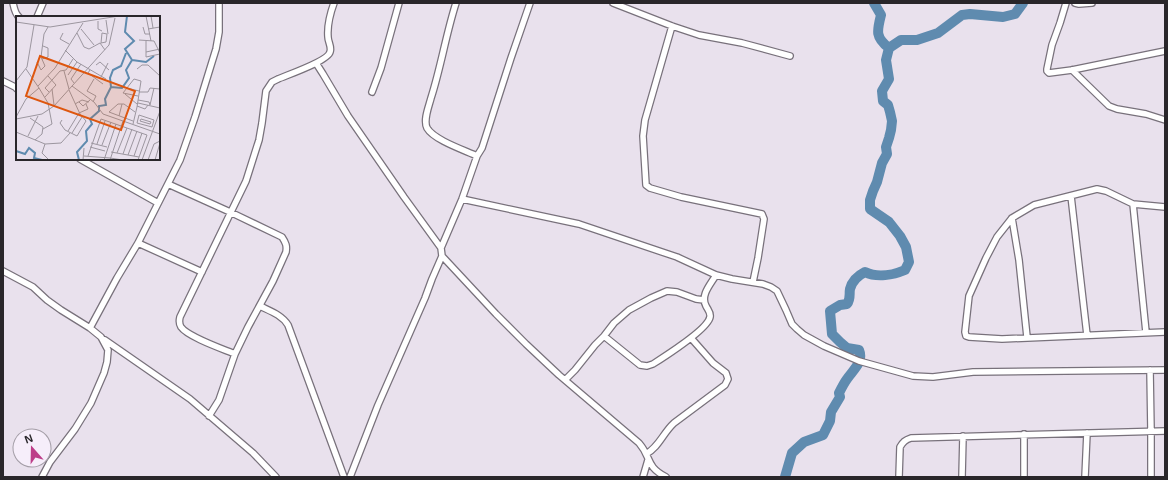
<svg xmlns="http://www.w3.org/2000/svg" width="1168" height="480" font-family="Arial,sans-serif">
  <rect width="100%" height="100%" fill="#e9e1ed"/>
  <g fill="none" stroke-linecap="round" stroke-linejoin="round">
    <!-- river -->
    <path stroke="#5f8baf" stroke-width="10" d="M 874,3 L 881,15 C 877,31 875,37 889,48
      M 785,477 L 792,453 L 804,442 L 823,435 L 830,421 L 831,412 L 840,397 L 839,393 C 841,389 844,383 847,379 C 853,370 864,362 859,350 L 847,348 L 840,342 L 832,334 L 830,311 L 840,305 L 847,304 C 851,299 849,294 850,289 C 852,281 859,275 865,272 C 877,278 893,275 905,270 L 909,262 L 906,247 L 900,236 L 889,222 L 870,209 L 870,200 L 873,191 L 877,182 L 882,163 L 887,154 L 886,147 L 889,138 L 891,130 L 892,121 L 890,112 L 888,105 L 883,101 L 882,91 L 889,79 L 886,60 L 889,48 L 901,40 L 917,40 L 938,33 L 962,15 L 970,14 L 1003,17 L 1015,14 L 1023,3"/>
    <defs>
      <path id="minor" d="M 13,3 C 14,8 15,14 19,17
        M 456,3 C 446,34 441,67 431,98 C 429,106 423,120 427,128 C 434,140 464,150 477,156
        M 613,3 L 672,26 L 699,35 L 742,43 L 790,56
        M 1066,3 L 1060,23 L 1052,45 L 1047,69 L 1047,71 L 1049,73 L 1072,70 L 1165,51
        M 1075,3 L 1079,4 L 1092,3
        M 37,17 L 43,3
        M 672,26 L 645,120 L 643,136 L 646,185 L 650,188 L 681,197 L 762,214 L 764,219 L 758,258 L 753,282
        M 316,63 L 323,74 L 348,116 L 404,197 L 441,248
        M 1072,70 L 1109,106 L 1117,109 L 1146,114 L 1165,120
        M 3,81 L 15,87 L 17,89
        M 372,92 L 381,68 L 399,3
        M 80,159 L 158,203
        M 168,184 L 230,212 L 282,237 C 286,243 287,246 286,252 L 273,281 L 248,327 L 235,354 L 219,400 L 209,416
        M 1071,196 L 1087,335
        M 462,199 L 579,224 L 677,257 L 716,275 L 732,279 L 763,284 L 771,287 L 777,291 L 786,310 L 792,324 L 797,329 L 804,335 L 824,346 L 859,361 L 913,376 L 933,377 L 973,372 L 1165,370
        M 1133,204 L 1146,332
        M 1165,207 L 1133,204 L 1106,191 L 1097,189 L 1034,205 L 1012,218 L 997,237 L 986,258 L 969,296 L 965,332 L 966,336 L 969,337 L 1002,339 L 1165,332
        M 1012,218 L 1019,260 L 1027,337
        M 138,243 L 202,272
        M 442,256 L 496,314 L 526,344 L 559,375 L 639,443 C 652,458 645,466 666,477
        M 3,271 L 33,287 L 47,300 L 61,310 L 90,328 L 101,337 L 108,350 L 107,362 L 104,373 L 91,403 L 75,429 L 50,462 L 42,477
        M 260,306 C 270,311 282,315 288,325 L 344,477
        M 90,328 L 117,278 L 138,243 L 180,160 L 195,117 L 216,49 L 219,32 L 219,3
        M 604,336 L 640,365 L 647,366 L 653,364 C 664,357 708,329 710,317 C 711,313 708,310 706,306 C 700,295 711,284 716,275
        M 105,340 L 190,399 L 253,453 L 276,477
        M 235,354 C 223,349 188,337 181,327 C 179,324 179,321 180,317 L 246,181 L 259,140 L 262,123 L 266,91 L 272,82 L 278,79 C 287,75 328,61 330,52 C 332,47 328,42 328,37 C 327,25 330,14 334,3
        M 1150,370 L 1151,431 L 1151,477
        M 565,380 L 575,370 L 595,345 L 604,336 L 614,323 L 629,310 L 651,298 L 667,291 L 677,292 L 696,299 L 704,300
        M 646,454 C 659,447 663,433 674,423 L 725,385 L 728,379 L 726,373 L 713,363 L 691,338
        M 350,477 L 378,405 L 425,298 L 432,279 L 442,256 L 441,248 L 462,199 L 477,156 L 482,148 L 511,58 L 530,3
        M 643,477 L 648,460
        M 899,477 L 900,447 C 903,442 905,440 911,438 L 1165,431
        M 962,477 L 963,436
        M 1024,477 L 1024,434
        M 1085,477 L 1087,433"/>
    </defs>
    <!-- minor casing -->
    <use href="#minor" stroke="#78717b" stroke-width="8"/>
    <!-- minor -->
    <use href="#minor" stroke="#fff" stroke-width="5.5"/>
  </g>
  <!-- overview -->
  <g transform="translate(16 16)">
    <rect width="144" height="144" fill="#e9e1ed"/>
    <path fill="none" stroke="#5f8baf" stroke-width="2" d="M 116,44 L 130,46 L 138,40M 95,71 L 94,62 L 97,54 L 105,50 L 110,37M 0,135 L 9,138 L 13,132 L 19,137 L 18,142 L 26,144M 63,144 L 61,136 L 71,125 L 70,115 L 76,108 L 74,103 L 83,95 L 83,90 L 90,89 L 89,83 L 95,71 L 106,72 L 113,62 L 110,54 L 116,44 L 109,33 L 118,25 L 109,16 L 111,0"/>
    <path fill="none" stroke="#9c969f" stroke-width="1" d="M 130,0 L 135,25M 135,0 L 137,12M 90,4 L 92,18M 82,5 L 82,13 L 86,15M 0,6 L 34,11 L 103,0M 127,11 L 129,18 L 134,18M 65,13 L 78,29M 132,13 L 144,11M 47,17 L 44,23 L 53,28M 61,17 L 68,31 L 73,33 L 84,27 L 89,34M 123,24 L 138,25 L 144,37M 130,25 L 130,41 L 144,38M 85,27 L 90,26 L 91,18 L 86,17 L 85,27M 49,34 L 61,46 L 90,63M 130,36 L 144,33M 26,43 L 32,41 L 32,32 L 27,30M 21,46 L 25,54 L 29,50 L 25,41 L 28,18 L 32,11M 80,49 L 84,46 L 93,54M 121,53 L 126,49 L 132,49 L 144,60M 74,54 L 72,57 L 87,68M 48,55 L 53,73M 52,59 L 61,46M 85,61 L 92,47M 0,65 L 11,51 L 18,9M 58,67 L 55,63 L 65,48M 22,70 L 39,52 L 67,7M 56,70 L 78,86 L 87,98 L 144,118M 23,72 L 32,87 L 36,108 L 27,113M 111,72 L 123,75M 36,73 L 38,89M 33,76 L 29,72 L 44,55 L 50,54 L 57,43M 123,76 L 132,76 L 134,72 L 144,73M 109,78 L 121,88M 29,81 L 40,69 L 32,60M 122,84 L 133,86 L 134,89M 63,86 L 67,90 L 74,84M 77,86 L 80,80 L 71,75 L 78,63M 122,87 L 144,92M 59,88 L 66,84 L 73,86M 134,89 L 138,72M 121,90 L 129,93 L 132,89M 63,97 L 72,93 L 70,88M 123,99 L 138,104 L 136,111 L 121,107 ZM 103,100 L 106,88M 0,101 L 10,83 L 23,72 L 10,53M 14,102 L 27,111 L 26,118 L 19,124M 0,103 L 26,98 L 38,90 L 93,29 L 99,2M 125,103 L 135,106 L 134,108 L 124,105 ZM 46,104 L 44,107 L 49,114 L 61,120 L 70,105 L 64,98 L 53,74M 117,105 L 93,96 L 102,88 L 108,88 L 119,96M 117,108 L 121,91 L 125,65 L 118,63 L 107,77 L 122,80M 52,115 L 63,97M 0,116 L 29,128 L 26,137 L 33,144M 56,117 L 66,101M 12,120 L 22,100M 75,127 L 91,131M 29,128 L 45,127 L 54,117M 81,128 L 89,105M 86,129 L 95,106M 74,131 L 89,135M 95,136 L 123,141M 101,137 L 111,112M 107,138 L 116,113M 112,139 L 121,115M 68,140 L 94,142M 72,140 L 85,103 L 131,119 L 122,144M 118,140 L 126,117M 94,142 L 107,144M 67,144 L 68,132M 88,144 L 100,108M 94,144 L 107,105M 126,144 L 144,95M 132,144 L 138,128 L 144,125M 139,144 L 144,127"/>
    <path fill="#de560e" fill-opacity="0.15" stroke="#de560e" stroke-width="2" d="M 24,40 L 119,75 L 105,114 L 10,80 Z"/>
    <rect width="144" height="144" fill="none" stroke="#29262a" stroke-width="2"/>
  </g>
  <!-- border -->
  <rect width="1168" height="480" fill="none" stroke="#29262a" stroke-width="8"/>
  <!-- north arrow -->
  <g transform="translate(32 448) rotate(340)"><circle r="19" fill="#f6eefa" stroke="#a49ea7"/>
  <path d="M0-3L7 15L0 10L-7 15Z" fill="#bd3e89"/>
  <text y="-6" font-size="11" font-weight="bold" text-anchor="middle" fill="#29262a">N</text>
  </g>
</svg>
